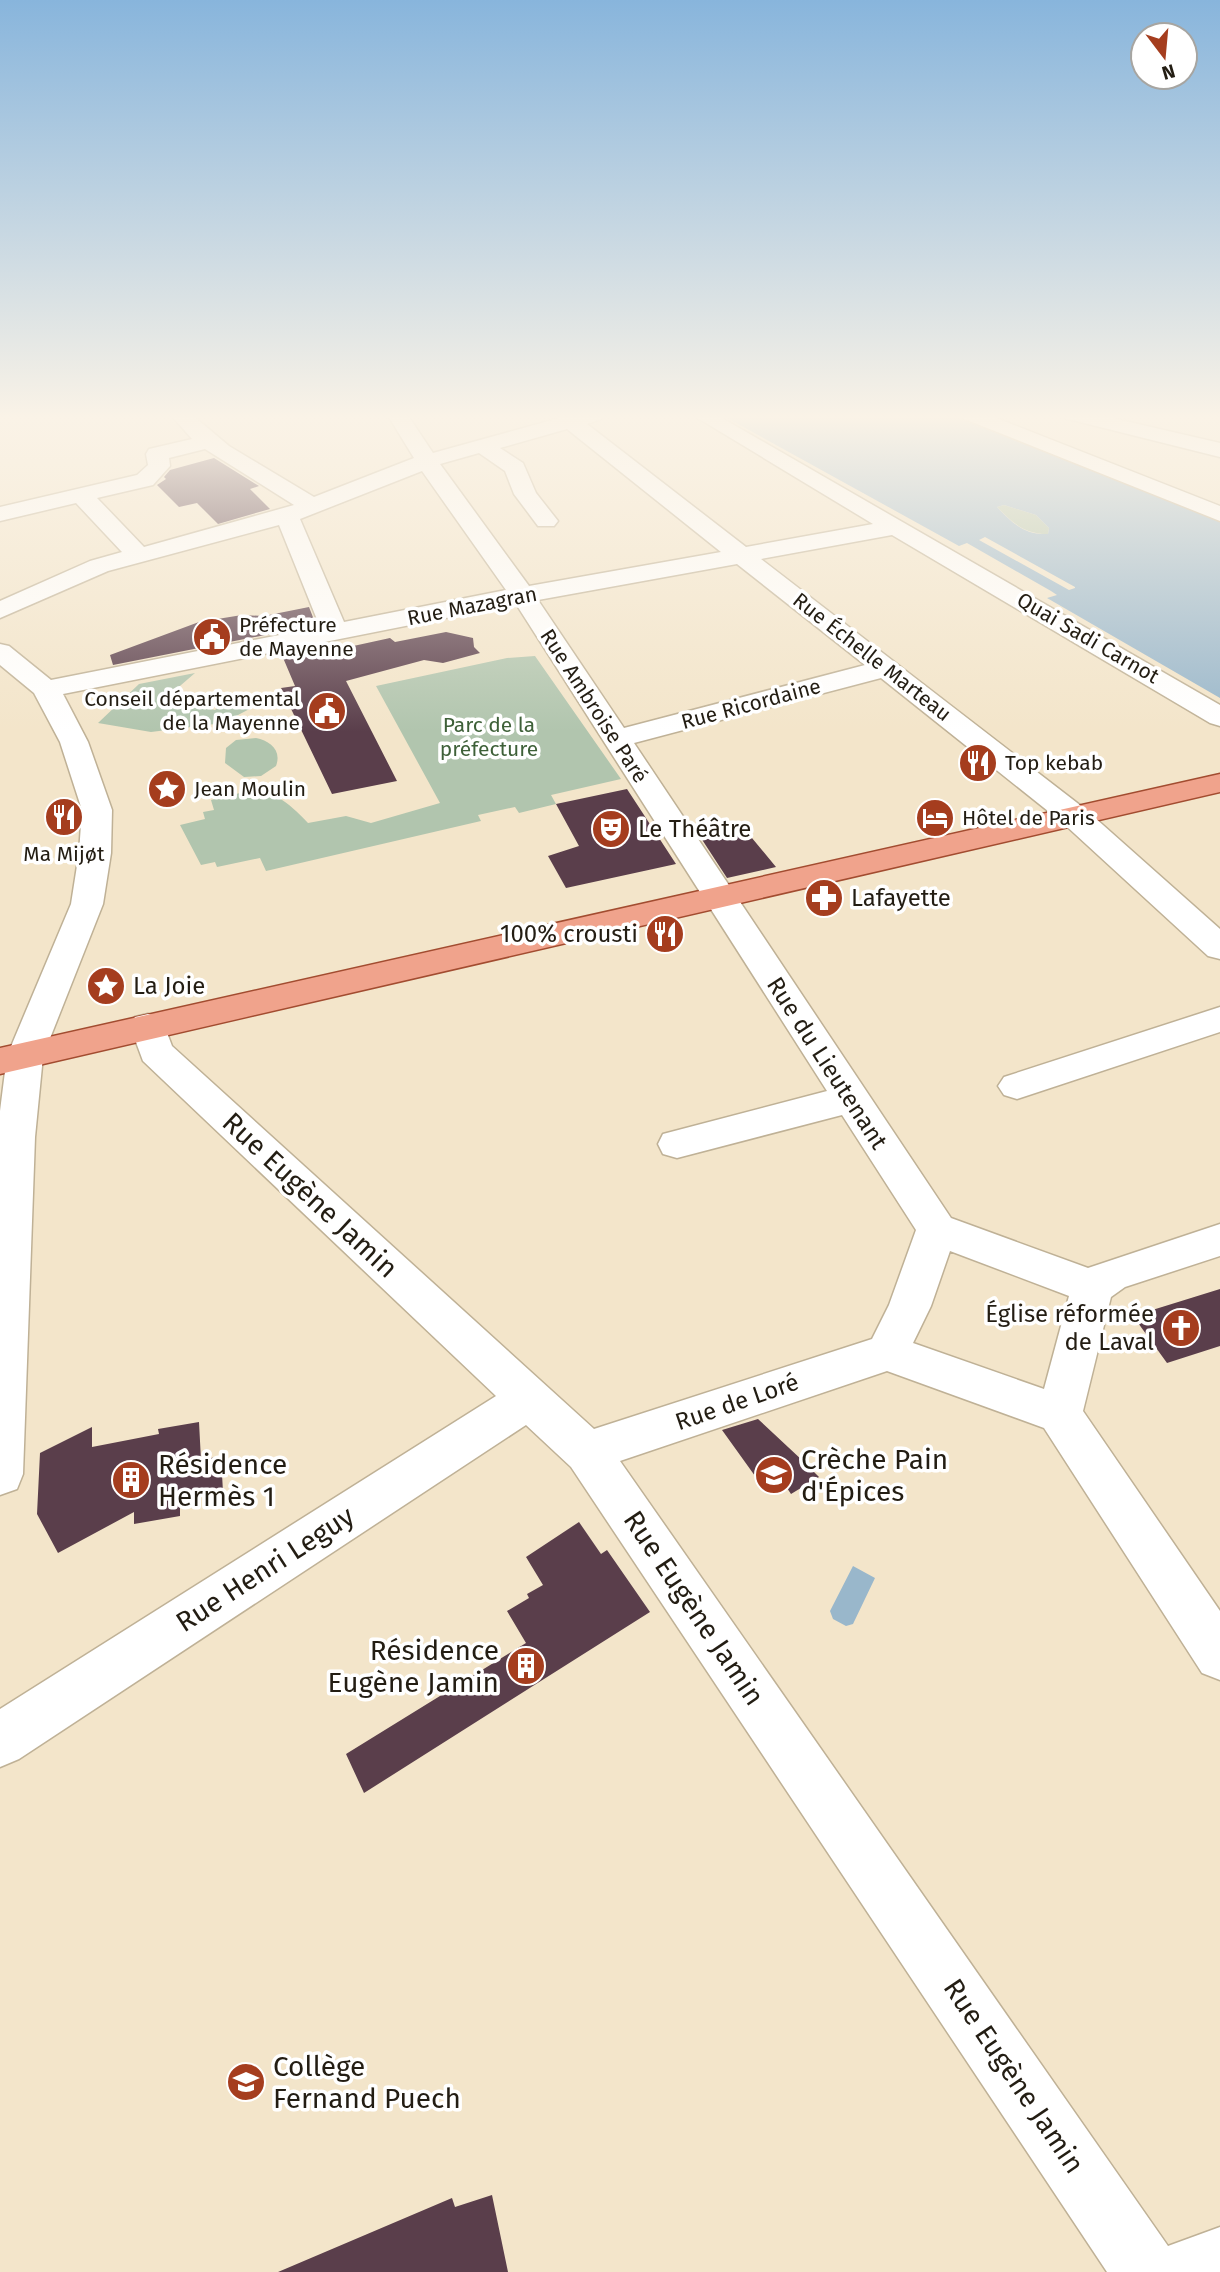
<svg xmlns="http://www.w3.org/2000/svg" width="1220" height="2272" font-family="'Fira Sans',sans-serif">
  <rect width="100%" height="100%" fill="#f3e5ca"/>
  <!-- green -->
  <path fill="#b1c5ae" d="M 1004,505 L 1036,515 L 1049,528 L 1048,534 C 1024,534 1013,523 997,507 Z
    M 535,656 L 621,779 L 551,795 L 556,804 L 519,813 L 515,807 L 478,815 L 481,821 L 266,871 L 260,858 L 217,867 L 215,862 L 201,865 L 180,825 L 205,819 L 203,812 L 214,810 L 211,800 C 260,787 273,786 308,823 L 346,816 L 371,823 L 440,803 L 376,686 L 507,658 Z
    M 195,673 L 166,698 L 215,710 L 221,704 L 254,696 L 259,704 L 223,723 L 151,732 L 98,723 L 139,684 Z
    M 256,738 C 270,741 282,750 276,766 L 261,776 L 244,777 L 225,763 L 226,748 L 236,740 Z"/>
  <!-- water -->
  <path fill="#99b7cb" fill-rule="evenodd" d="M 720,414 L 948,414 L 1220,521 L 1220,698 L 1047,598 L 1057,595 L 1051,591 L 967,543 L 959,546 ZM 1004,505 L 1036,515 L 1049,528 L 1048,534 C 1025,535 1013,524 997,507 ZM 985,537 L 1075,587 L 1075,588 L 1069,590 L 979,540 Z
    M 853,1566 L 875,1578 L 853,1624 L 846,1626 L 833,1619 L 830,1611 Z"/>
  <!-- building -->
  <path fill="#5a3e4b" d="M 214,458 L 259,486 L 250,489 L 270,509 L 218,524 L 197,503 L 179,507 L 157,485 L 166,479 L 164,477 L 170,470 Z
    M 309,607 L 316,625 L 113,665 L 110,655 L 199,622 L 242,615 L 264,616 Z
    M 446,632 L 473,638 L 474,647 L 480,653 L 443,663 L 424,660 L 346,681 L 397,781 L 332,794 L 281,688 L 295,686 L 281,653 L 332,643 L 335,650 L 390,638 L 395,642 Z
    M 627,789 L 676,864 L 566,888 L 548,856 L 579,846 L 556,804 Z
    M 742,826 L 776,867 L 727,878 L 701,838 Z
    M 1220,1289 L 1220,1346 L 1167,1363 L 1133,1316 Z
    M 758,1419 L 803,1461 L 819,1477 L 791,1494 L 785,1485 L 768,1494 L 722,1430 Z
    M 199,1422 L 201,1460 L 221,1456 L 223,1492 L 180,1499 L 180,1516 L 134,1524 L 134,1512 L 58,1553 L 37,1514 L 40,1453 L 92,1427 L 92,1447 L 159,1434 L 158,1429 Z
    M 579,1522 L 601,1554 L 607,1550 L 650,1612 L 364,1793 L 346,1754 L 526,1643 L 507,1611 L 529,1598 L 527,1594 L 543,1585 L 526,1557 Z
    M 492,2195 L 508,2272 L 278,2272 L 452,2198 L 455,2207 Z"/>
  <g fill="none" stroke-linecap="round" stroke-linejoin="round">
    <defs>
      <path id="minor" d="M 170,414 L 191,414 L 229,446 L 314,497 L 414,458 L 387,414 L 407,414 L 433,453 L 570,415 L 603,414 L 601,419 L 587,424 L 746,547 L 873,524 L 691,414 L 715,414 L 1220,705 L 1220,726 L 1210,723 L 892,535 L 761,559 L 1085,809 L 1220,929 L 1220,959 L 1208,956 L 1063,823 L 881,678 L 634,743 L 951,1218 L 1088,1268 L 1220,1224 L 1220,1256 L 1125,1287 L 1111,1297 L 1083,1411 L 1220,1611 L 1220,1680 L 1202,1673 L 1044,1428 L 887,1371 L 620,1461 L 1168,2246 L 1220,2227 L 1220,2272 L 1107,2272 L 571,1467 L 526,1425 L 19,1759 L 0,1767 L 0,1709 L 496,1396 L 143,1061 L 130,1026 L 135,1017 L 148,1014 L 161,1017 L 172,1046 L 594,1429 L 872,1339 L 889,1305 L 916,1230 L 842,1115 L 677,1158 L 663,1154 L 658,1144 L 663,1134 L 827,1091 L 516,604 L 63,694 L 88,742 L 112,810 L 111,853 L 103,904 L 43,1056 L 35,1137 L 23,1474 L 17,1489 L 0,1495 L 0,1111 L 7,1056 L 71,904 L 79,853 L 82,810 L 60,742 L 34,693 L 0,665 L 0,644 L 9,646 L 51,680 L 320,627 L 279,525 L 108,571 L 0,618 L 0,601 L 90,561 L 122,552 L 76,503 L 0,521 L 0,507 L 137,475 L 148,465 L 146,454 L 149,449 L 192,439 ZM 567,429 L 721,552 L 529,586 L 440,464 L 479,453 L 505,471 L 514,494 L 538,526 L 554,526 L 558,521 L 536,493 L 523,463 L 500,448 ZM 205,449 L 294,505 L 144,547 L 97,498 L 153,485 L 170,466 L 169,458 ZM 422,471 L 506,590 L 344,622 L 300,519 ZM 737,564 L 865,665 L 624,728 L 538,600 ZM 950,1251 L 1069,1296 L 1044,1389 L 913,1343 L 931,1306 Z
        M 959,414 L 986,414 L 1220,506 L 1220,521 L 962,418 Z
        M 1061,414 L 1095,414 L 1220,443 L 1220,457 L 1064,418 Z
        M 1220,1007 L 1220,1032 L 1017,1099 L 1004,1095 L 998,1086 L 1004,1077 Z"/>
      <path id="major" d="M 1220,774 L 1220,792 L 0,1074 L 0,1048 Z"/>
    </defs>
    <!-- minor casing -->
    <use href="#minor" stroke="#bfb196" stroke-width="3"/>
    <!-- major casing -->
    <use href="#major" stroke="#a24c30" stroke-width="3"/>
    <!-- minor -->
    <use href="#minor" fill="#fff" fill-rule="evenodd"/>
    <!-- major -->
    <use href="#major" fill="#f0a38c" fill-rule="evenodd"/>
  </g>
  <!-- sky -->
  <linearGradient id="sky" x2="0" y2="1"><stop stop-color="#88b5dc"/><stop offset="0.57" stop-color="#faf3e7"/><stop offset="1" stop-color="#faf3e7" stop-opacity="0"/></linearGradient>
  <rect width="1220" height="732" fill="url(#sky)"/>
  <!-- icons -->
  <defs>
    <symbol id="civic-disc" viewBox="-11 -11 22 22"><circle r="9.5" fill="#a53d1e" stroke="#fff"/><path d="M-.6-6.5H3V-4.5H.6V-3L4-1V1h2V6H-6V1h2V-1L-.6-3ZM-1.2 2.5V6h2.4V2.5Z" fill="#fff"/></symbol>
    <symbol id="restaurant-disc" viewBox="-11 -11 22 22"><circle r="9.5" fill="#a53d1e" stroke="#fff"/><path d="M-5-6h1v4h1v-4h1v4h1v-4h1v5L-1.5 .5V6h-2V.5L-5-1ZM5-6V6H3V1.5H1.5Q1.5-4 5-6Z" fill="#fff"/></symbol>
    <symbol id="sight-disc" viewBox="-11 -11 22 22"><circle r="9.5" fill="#a53d1e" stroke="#fff"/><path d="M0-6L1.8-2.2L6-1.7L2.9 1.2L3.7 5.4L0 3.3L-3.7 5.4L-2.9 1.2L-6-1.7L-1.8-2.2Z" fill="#fff"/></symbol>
    <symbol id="hotel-disc" viewBox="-11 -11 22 22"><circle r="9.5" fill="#a53d1e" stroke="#fff"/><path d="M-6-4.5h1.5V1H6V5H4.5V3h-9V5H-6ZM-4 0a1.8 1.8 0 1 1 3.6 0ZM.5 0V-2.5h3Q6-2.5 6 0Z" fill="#fff"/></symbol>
    <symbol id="theatre-disc" viewBox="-11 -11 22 22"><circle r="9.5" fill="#a53d1e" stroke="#fff"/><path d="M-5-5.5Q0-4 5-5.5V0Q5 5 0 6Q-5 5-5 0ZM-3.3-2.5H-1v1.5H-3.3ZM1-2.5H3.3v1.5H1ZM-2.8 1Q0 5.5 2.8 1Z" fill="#fff"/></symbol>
    <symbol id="pharmacy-disc" viewBox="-11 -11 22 22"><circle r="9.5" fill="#a53d1e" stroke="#fff"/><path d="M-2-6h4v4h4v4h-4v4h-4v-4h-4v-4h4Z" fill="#fff"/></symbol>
    <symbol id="church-disc" viewBox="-11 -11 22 22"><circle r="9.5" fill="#a53d1e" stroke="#fff"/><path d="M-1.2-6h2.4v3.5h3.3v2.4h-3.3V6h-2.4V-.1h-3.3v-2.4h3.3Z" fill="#fff"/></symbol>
    <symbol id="school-disc" viewBox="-11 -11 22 22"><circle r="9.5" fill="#a53d1e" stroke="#fff"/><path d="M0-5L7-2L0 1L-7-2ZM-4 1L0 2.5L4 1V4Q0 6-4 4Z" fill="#fff"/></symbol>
    <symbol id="building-disc" viewBox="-11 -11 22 22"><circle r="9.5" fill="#a53d1e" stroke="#fff"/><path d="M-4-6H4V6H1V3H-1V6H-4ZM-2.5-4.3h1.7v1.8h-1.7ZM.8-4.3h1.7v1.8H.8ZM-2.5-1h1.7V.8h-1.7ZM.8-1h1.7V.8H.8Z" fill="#fff"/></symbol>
  </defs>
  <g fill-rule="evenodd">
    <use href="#civic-disc" x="190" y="615" width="44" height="44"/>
    <use href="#civic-disc" x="305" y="689" width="44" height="44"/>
    <use href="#restaurant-disc" x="956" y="741" width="44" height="44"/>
    <use href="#sight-disc" x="145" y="767" width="44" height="44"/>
    <use href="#restaurant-disc" x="42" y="795" width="44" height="44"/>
    <use href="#hotel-disc" x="913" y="796" width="44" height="44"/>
    <use href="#theatre-disc" x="589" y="807" width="44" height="44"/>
    <use href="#pharmacy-disc" x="802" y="876" width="44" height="44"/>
    <use href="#restaurant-disc" x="643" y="912" width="44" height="44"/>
    <use href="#sight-disc" x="84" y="964" width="44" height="44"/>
    <use href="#church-disc" x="1159" y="1306" width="44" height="44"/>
    <use href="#school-disc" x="752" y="1453" width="44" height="44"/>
    <use href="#building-disc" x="109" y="1458" width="44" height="44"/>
    <use href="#building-disc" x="504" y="1644" width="44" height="44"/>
    <use href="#school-disc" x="224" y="2060" width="44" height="44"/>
  </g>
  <g text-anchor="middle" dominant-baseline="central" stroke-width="7" stroke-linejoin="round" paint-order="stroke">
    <!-- far-street labels -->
    <g font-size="21" fill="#231d13" stroke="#fff">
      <text transform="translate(472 606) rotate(-11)">Rue Mazagran</text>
      <text transform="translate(1088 638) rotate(30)">Quai Sadi Carnot</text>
      <text transform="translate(872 657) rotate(38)">Rue Échelle Marteau</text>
      <text transform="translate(751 704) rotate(-15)">Rue Ricordaine</text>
      <text transform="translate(594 706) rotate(57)">Rue Ambroise Paré</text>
    </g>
    <!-- far-poi labels -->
    <g font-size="21" fill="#231d13" stroke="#fff" text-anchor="start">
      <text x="239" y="625">Préfecture<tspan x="239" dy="24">de Mayenne</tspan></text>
      <text x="300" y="699" text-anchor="end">Conseil départemental<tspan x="300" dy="24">de la Mayenne</tspan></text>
      <text x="1005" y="763">Top kebab</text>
      <text x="194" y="789">Jean Moulin</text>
      <text x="962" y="818">Hôtel de Paris</text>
      <text x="64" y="854" text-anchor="middle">Ma Mijøt</text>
    </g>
    <!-- far-park labels -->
    <g font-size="21" fill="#3e6038" stroke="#fff">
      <text x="489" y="725">Parc de la<tspan x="489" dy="24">préfecture</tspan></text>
    </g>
    <!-- poi labels -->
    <g font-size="24" fill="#231d13" stroke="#fff" text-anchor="start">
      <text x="638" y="829">Le Théâtre</text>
      <text x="851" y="898">Lafayette</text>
      <text x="638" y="934" text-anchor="end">100% crousti</text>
      <text x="133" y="986">La Joie</text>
      <text x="1154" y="1314" text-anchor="end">Église réformée<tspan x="1154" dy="28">de Laval</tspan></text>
    </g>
    <!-- street labels -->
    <g font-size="24" fill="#231d13" stroke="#fff">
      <text transform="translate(827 1063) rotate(57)">Rue du Lieutenant</text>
      <text transform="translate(737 1402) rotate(-19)">Rue de Loré</text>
    </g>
    <!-- near-street labels -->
    <g font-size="28" fill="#231d13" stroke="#fff">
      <text transform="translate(310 1195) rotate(43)">Rue Eugène Jamin</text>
      <text transform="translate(265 1569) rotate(-33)">Rue Henri Leguy</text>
      <text transform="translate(694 1608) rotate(56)">Rue Eugène Jamin</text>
      <text transform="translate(1014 2076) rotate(56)">Rue Eugène Jamin</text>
    </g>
    <!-- near-poi labels -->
    <g font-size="28" fill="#231d13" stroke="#fff" text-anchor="start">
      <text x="801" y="1459">Crèche Pain<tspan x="801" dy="32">d'Épices</tspan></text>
      <text x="158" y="1464">Résidence<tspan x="158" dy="32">Hermès 1</tspan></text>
      <text x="499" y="1650" text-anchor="end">Résidence<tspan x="499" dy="32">Eugène Jamin</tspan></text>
      <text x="273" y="2066">Collège<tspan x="273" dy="32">Fernand Puech</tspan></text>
    </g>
  </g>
  <!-- north arrow -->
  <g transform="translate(1164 56) rotate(164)"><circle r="33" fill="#ffffff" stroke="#a7a5a1" stroke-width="2"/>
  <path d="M0-5L12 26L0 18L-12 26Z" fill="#a53d1e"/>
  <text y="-10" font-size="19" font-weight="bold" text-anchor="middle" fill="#231d13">N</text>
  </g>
</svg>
